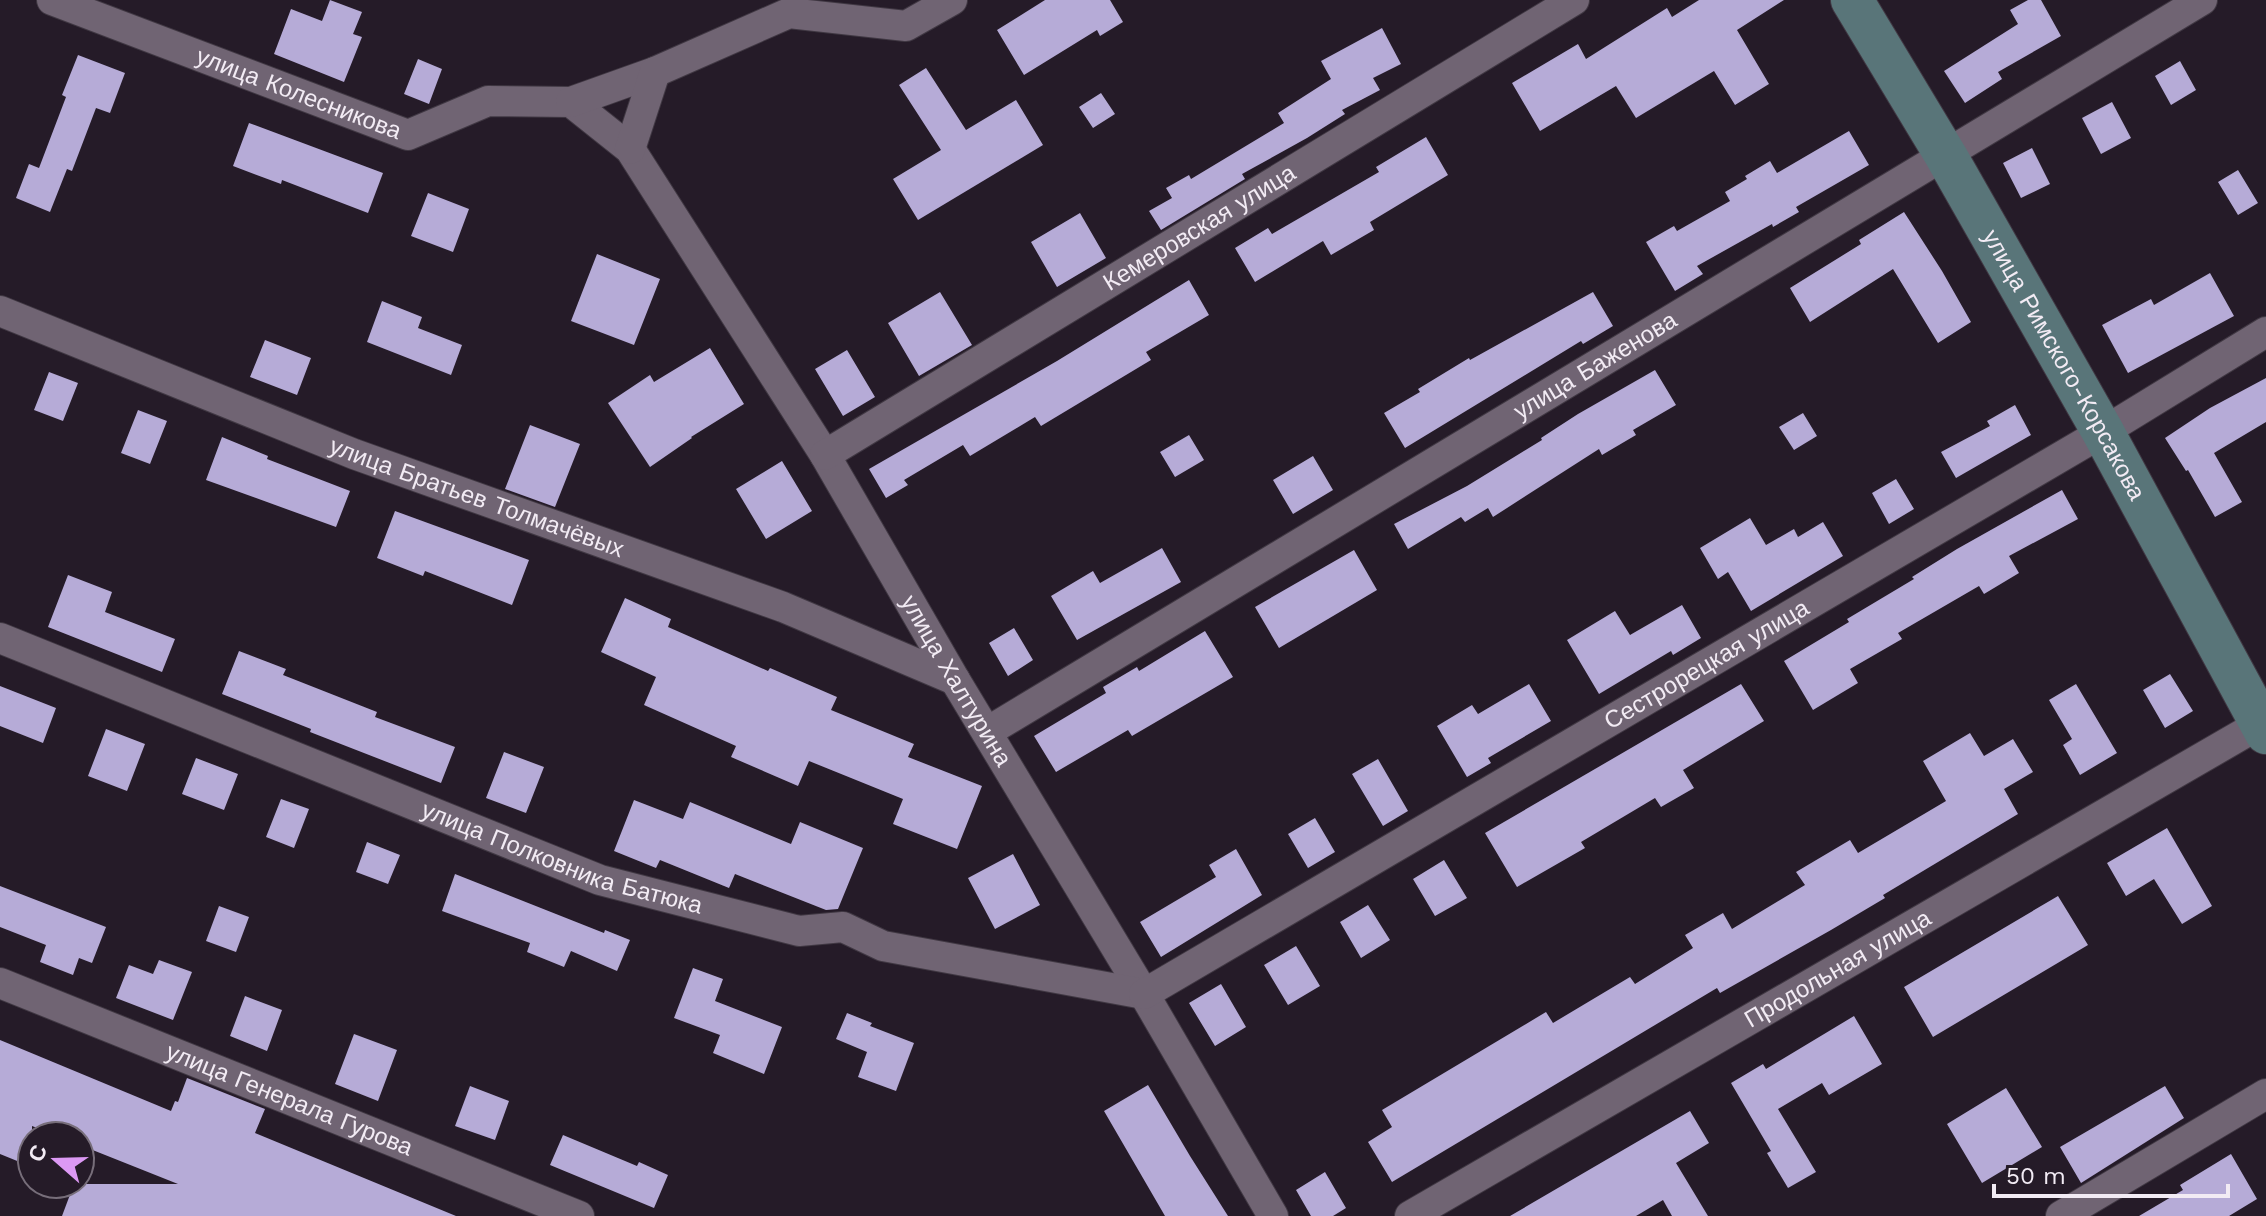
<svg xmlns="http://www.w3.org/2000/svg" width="2266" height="1216" font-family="'Work Sans',sans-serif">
  <rect width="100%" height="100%" fill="#251b28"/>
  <!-- building -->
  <path fill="#b6abd7" d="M 330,0 L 362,12 L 353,34 L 362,37 L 344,82 L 274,54 L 291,9 L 322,21 Z
    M 1045,0 L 1110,0 L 1123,22 L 1100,36 L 1097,30 L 1024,75 L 997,30 Z
    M 1699,0 L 1784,0 L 1737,30 L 1769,84 L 1735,105 L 1714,71 L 1636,118 L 1616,86 L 1540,131 L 1512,83 L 1578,44 L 1586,59 L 1667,8 L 1672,17 Z
    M 2028,0 L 2041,0 L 2061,36 L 1998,72 L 2002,79 L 1965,103 L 1944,71 L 2018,24 L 2010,10 Z
    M 1382,28 L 1401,64 L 1373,78 L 1380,90 L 1342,110 L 1345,114 L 1307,138 L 1242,174 L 1245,179 L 1161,230 L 1149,211 L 1172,198 L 1166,188 L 1189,175 L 1191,179 L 1284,123 L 1278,113 L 1331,79 L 1321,61 Z
    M 78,55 L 125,73 L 110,113 L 96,108 L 72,171 L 67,169 L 50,212 L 16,198 L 29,164 L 39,168 L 66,97 L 62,95 Z
    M 418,59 L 442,69 L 429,104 L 404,94 Z
    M 2180,61 L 2196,90 L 2171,105 L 2155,76 Z
    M 926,68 L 966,130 L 1016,100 L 1043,145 L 918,220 L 893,179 L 941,150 L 899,85 Z
    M 1101,93 L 1115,114 L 1093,128 L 1079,107 Z
    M 2112,102 L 2131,138 L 2101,154 L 2082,118 Z
    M 249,123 L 383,173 L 368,213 L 282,180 L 281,184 L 233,166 Z
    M 1849,131 L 1869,165 L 1796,207 L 1799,212 L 1773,227 L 1772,224 L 1697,266 L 1703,274 L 1675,291 L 1646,242 L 1674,226 L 1677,231 L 1730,201 L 1725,192 L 1747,179 L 1745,176 L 1770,161 L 1777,173 Z
    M 1426,137 L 1448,175 L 1370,222 L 1374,230 L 1331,255 L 1323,241 L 1255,282 L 1235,248 L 1268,228 L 1272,234 L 1379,172 L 1376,167 Z
    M 2032,148 L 2050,184 L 2021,198 L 2003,163 Z
    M 2238,170 L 2258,203 L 2238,215 L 2218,182 Z
    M 428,193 L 469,209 L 453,252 L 411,236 Z
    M 1904,212 L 1942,271 L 1971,322 L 1938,343 L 1893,269 L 1810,322 L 1790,288 L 1861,244 L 1859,240 Z
    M 1080,213 L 1106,258 L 1057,287 L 1031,242 Z
    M 597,254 L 660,279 L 634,345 L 571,321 Z
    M 2210,273 L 2234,316 L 2128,373 L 2102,325 L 2151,299 L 2154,305 Z
    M 1189,280 L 1209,315 L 1146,352 L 1151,360 L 1041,426 L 1035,417 L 970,456 L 963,445 L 904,480 L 908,485 L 886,498 L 869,469 L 1057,361 Z
    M 940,292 L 972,345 L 919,376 L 888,323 Z
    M 1593,292 L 1613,326 L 1583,344 L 1581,341 L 1405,448 L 1384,413 L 1420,392 L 1418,389 L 1469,358 L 1470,360 Z
    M 382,301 L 422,317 L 418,328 L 462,345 L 451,375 L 367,342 Z
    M 265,340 L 311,358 L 297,395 L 250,377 Z
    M 710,348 L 744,404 L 691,437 L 692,438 L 650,467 L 608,403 L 650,375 L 654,382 Z
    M 847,350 L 875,397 L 843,416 L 815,369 Z
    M 1655,370 L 1676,405 L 1633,430 L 1636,435 L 1602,455 L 1599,449 L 1493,517 L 1488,508 L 1465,522 L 1461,517 L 1408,549 L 1394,524 L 1467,486 L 1542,440 L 1541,438 L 1578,414 Z
    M 49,372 L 78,383 L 63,421 L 34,410 Z
    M 2266,378 L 2266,422 L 2214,453 L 2242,502 L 2215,517 L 2188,470 L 2186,471 L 2165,438 L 2210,408 Z
    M 2015,405 L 2031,435 L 1956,478 L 1941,452 L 1990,426 L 1987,421 Z
    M 138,410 L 167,421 L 150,464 L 121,453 Z
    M 1803,413 L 1817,436 L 1794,450 L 1779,427 Z
    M 530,425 L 580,444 L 555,507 L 505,489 Z
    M 1189,435 L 1204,460 L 1175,477 L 1160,452 Z
    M 222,437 L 268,456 L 267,459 L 350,491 L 336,527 L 206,480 Z
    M 1313,456 L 1333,490 L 1293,514 L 1273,480 Z
    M 782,461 L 812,511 L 766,539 L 736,489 Z
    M 1896,479 L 1914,509 L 1889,524 L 1872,493 Z
    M 2062,490 L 2078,519 L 2009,556 L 2019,573 L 1984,594 L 1979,586 L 1898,633 L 1902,639 L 1850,669 L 1858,683 L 1813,710 L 1784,661 L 1849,622 L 1847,619 L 1914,579 L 1912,577 L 1957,549 Z
    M 395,511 L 529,560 L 512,605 L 425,571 L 423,576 L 377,558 Z
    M 1750,518 L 1766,545 L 1794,529 L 1798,537 L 1823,522 L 1843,556 L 1751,611 L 1728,572 L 1718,579 L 1700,548 Z
    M 1162,548 L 1181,582 L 1077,640 L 1051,596 L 1093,571 L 1100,583 Z
    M 1354,550 L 1377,590 L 1279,648 L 1255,607 Z
    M 68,575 L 112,592 L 105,612 L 175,639 L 162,672 L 48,627 Z
    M 625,598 L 671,619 L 668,627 L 768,671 L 770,668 L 837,697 L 831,710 L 914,744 L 908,757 L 982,786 L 957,849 L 893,824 L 903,799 L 809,761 L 798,786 L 731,757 L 736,746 L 644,705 L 656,677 L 601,652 Z
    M 1682,605 L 1701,638 L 1673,655 L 1671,651 L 1599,694 L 1567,640 L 1615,611 L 1630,635 Z
    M 1014,628 L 1033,660 L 1008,676 L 989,643 Z
    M 1205,631 L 1233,677 L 1132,736 L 1128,730 L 1056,772 L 1034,736 L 1106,693 L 1103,687 L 1137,667 L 1139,671 Z
    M 239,651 L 286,669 L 283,675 L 377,712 L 375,717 L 455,747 L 441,783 L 310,732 L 311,729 L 222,694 Z
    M 2170,674 L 2193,711 L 2165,728 L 2143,690 Z
    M 1529,684 L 1551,721 L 1488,758 L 1491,763 L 1467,777 L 1437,726 L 1472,705 L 1478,714 Z
    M 1741,684 L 1764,721 L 1683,770 L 1694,788 L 1661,807 L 1655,798 L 1581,842 L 1585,848 L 1517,887 L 1485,833 Z
    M 2076,684 L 2117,753 L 2080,775 L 2063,745 L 2072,739 L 2049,700 Z
    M 0,686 L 56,708 L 43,743 L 0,726 Z
    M 106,729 L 145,744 L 127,791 L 88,776 Z
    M 1970,733 L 1984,756 L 2013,739 L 2033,772 L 2004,789 L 2018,814 L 1883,895 L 1885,898 L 1831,930 L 1720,993 L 1717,988 L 1392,1182 L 1368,1142 L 1392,1127 L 1382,1110 L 1546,1012 L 1553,1023 L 1630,977 L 1635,984 L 1693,948 L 1685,935 L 1723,913 L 1732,929 L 1805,885 L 1796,872 L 1850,840 L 1858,853 L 1946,801 L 1923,761 Z
    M 504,752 L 544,767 L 526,813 L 486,798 Z
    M 196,758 L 238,774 L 224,810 L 182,794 Z
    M 1378,759 L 1408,811 L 1383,826 L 1352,774 Z
    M 281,799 L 309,809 L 294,848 L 266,837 Z
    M 634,800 L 683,819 L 690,802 L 791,844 L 800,822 L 863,848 L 838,909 L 826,910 L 735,874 L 729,888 L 660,860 L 656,868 L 614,851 Z
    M 1315,818 L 1335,852 L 1308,868 L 1288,834 Z
    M 2167,828 L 2212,906 L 2182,924 L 2154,879 L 2126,896 L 2107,863 Z
    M 367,842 L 400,855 L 388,884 L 356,872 Z
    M 1236,849 L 1262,895 L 1161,957 L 1140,922 L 1216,877 L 1209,865 Z
    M 1013,854 L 1040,905 L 995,929 L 968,878 Z
    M 1444,860 L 1467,898 L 1435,916 L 1413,879 Z
    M 455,874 L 604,933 L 605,930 L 630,940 L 617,971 L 571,951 L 564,967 L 527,952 L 530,943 L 442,911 Z
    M 0,886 L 106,927 L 92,963 L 79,958 L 73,975 L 40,962 L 46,945 L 0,927 Z
    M 2058,896 L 2088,945 L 1933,1037 L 1904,987 Z
    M 1368,905 L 1390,940 L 1361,958 L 1340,922 Z
    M 219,906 L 249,917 L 236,952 L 206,941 Z
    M 1296,946 L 1320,986 L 1288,1005 L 1264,965 Z
    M 159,960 L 192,972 L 173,1020 L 116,998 L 129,965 L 153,974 Z
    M 693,968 L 723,979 L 715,1001 L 782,1027 L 764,1074 L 713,1053 L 720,1035 L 674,1018 Z
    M 1221,984 L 1246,1027 L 1215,1046 L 1189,1003 Z
    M 245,996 L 282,1010 L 267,1051 L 230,1036 Z
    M 847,1013 L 872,1023 L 870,1026 L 914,1043 L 896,1091 L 858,1077 L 867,1052 L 836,1039 Z
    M 1854,1016 L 1882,1064 L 1829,1095 L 1822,1083 L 1778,1109 L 1816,1172 L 1788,1188 L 1767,1153 L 1771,1151 L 1731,1083 L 1763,1064 L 1766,1069 Z
    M 354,1034 L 397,1050 L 378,1101 L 335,1084 Z
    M 0,1040 L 171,1111 L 175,1101 L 178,1102 L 187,1078 L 265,1109 L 255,1133 L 456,1216 L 62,1216 L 74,1184 L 178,1184 L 80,1145 L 80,1136 L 58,1136 L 32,1126 L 32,1167 L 0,1154 Z
    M 1148,1085 L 1190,1156 L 1228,1216 L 1165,1216 L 1104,1111 Z
    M 470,1086 L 509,1101 L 495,1140 L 455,1126 Z
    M 2165,1086 L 2184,1118 L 2081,1183 L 2060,1147 Z
    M 2006,1088 L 2042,1147 L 1982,1183 L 1947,1124 Z
    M 1690,1111 L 1709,1143 L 1676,1163 L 1708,1216 L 1672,1216 L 1663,1200 L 1636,1216 L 1510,1216 Z
    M 563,1135 L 637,1166 L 639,1162 L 668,1175 L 654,1208 L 550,1165 Z
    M 2231,1154 L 2257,1199 L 2229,1216 L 2139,1216 L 2183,1190 L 2180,1185 Z
    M 1325,1172 L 1346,1208 L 1333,1216 L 1311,1216 L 1296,1190 Z"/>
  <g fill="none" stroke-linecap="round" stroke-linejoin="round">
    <defs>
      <g id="street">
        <path id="s1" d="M 52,0 L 408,135 L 488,101 L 571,102 L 630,149 L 825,455 L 955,680 L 1144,994 L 1273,1216"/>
        <path d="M 571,102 L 655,72"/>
        <path d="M 630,149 L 655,72 L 789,13 L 906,26 L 952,0"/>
        <path id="s2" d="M 0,311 L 354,454 L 783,607 L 955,680"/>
        <path id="s3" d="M 825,455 L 1574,0"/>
        <path id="s4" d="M 0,638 L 600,880 L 799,931 L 843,927 L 883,946 L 1144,994"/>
        <path id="s5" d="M 987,732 L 2202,0"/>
        <path id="s6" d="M 0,983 L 579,1216"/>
        <path id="s7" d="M 1144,994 L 2103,432 L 2266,332"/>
        <path id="s8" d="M 1410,1216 L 2260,724"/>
        <path d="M 2061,1216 L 2266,1094"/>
      </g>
      <g id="secondary">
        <path id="s9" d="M 1852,0 L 1946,156 L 2103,432 L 2266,733"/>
      </g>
    </defs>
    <!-- street casing -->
    <use href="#street" stroke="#403843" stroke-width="32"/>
    <!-- secondary casing -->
    <use href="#secondary" stroke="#403843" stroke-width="44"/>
    <!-- street -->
    <use href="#street" stroke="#706473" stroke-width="30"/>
    <!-- secondary -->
    <use href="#secondary" stroke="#597579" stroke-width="42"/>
  </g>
  <g text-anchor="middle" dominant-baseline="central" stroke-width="8" stroke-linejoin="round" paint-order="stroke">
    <!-- street labels -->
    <g font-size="24" fill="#f2ebf4" stroke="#251b28">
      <text stroke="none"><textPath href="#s1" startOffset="264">улица Колесникова</textPath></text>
      <text stroke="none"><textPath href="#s3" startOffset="438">Кемеровская улица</textPath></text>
      <text stroke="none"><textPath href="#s9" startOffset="422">улица Римского-Корсакова</textPath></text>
      <text stroke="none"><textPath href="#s5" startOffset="710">улица Баженова</textPath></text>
      <text stroke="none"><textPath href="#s2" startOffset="512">улица Братьев Толмачёвых</textPath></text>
      <text stroke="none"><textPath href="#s7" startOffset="652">Сестрорецкая улица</textPath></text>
      <text stroke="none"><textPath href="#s1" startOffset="1250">улица Халтурина</textPath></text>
      <text stroke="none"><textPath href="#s4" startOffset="604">улица Полковника Батюка</textPath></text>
      <text stroke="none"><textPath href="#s8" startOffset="494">Продольная улица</textPath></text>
      <text stroke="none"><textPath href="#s6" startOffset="312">улица Генерала Гурова</textPath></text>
    </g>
  </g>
  <!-- north arrow -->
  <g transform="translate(56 1160) rotate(290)"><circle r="38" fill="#251b28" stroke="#776e7a" stroke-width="2"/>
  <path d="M0-6L14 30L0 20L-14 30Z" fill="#dc99f4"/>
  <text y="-12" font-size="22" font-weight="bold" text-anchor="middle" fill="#f2ebf4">С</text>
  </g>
  <!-- scale -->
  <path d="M1994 1184v12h234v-12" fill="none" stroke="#f2ebf4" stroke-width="4"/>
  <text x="2006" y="1184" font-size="24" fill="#f2ebf4" stroke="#251b28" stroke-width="6" paint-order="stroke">50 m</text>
</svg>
